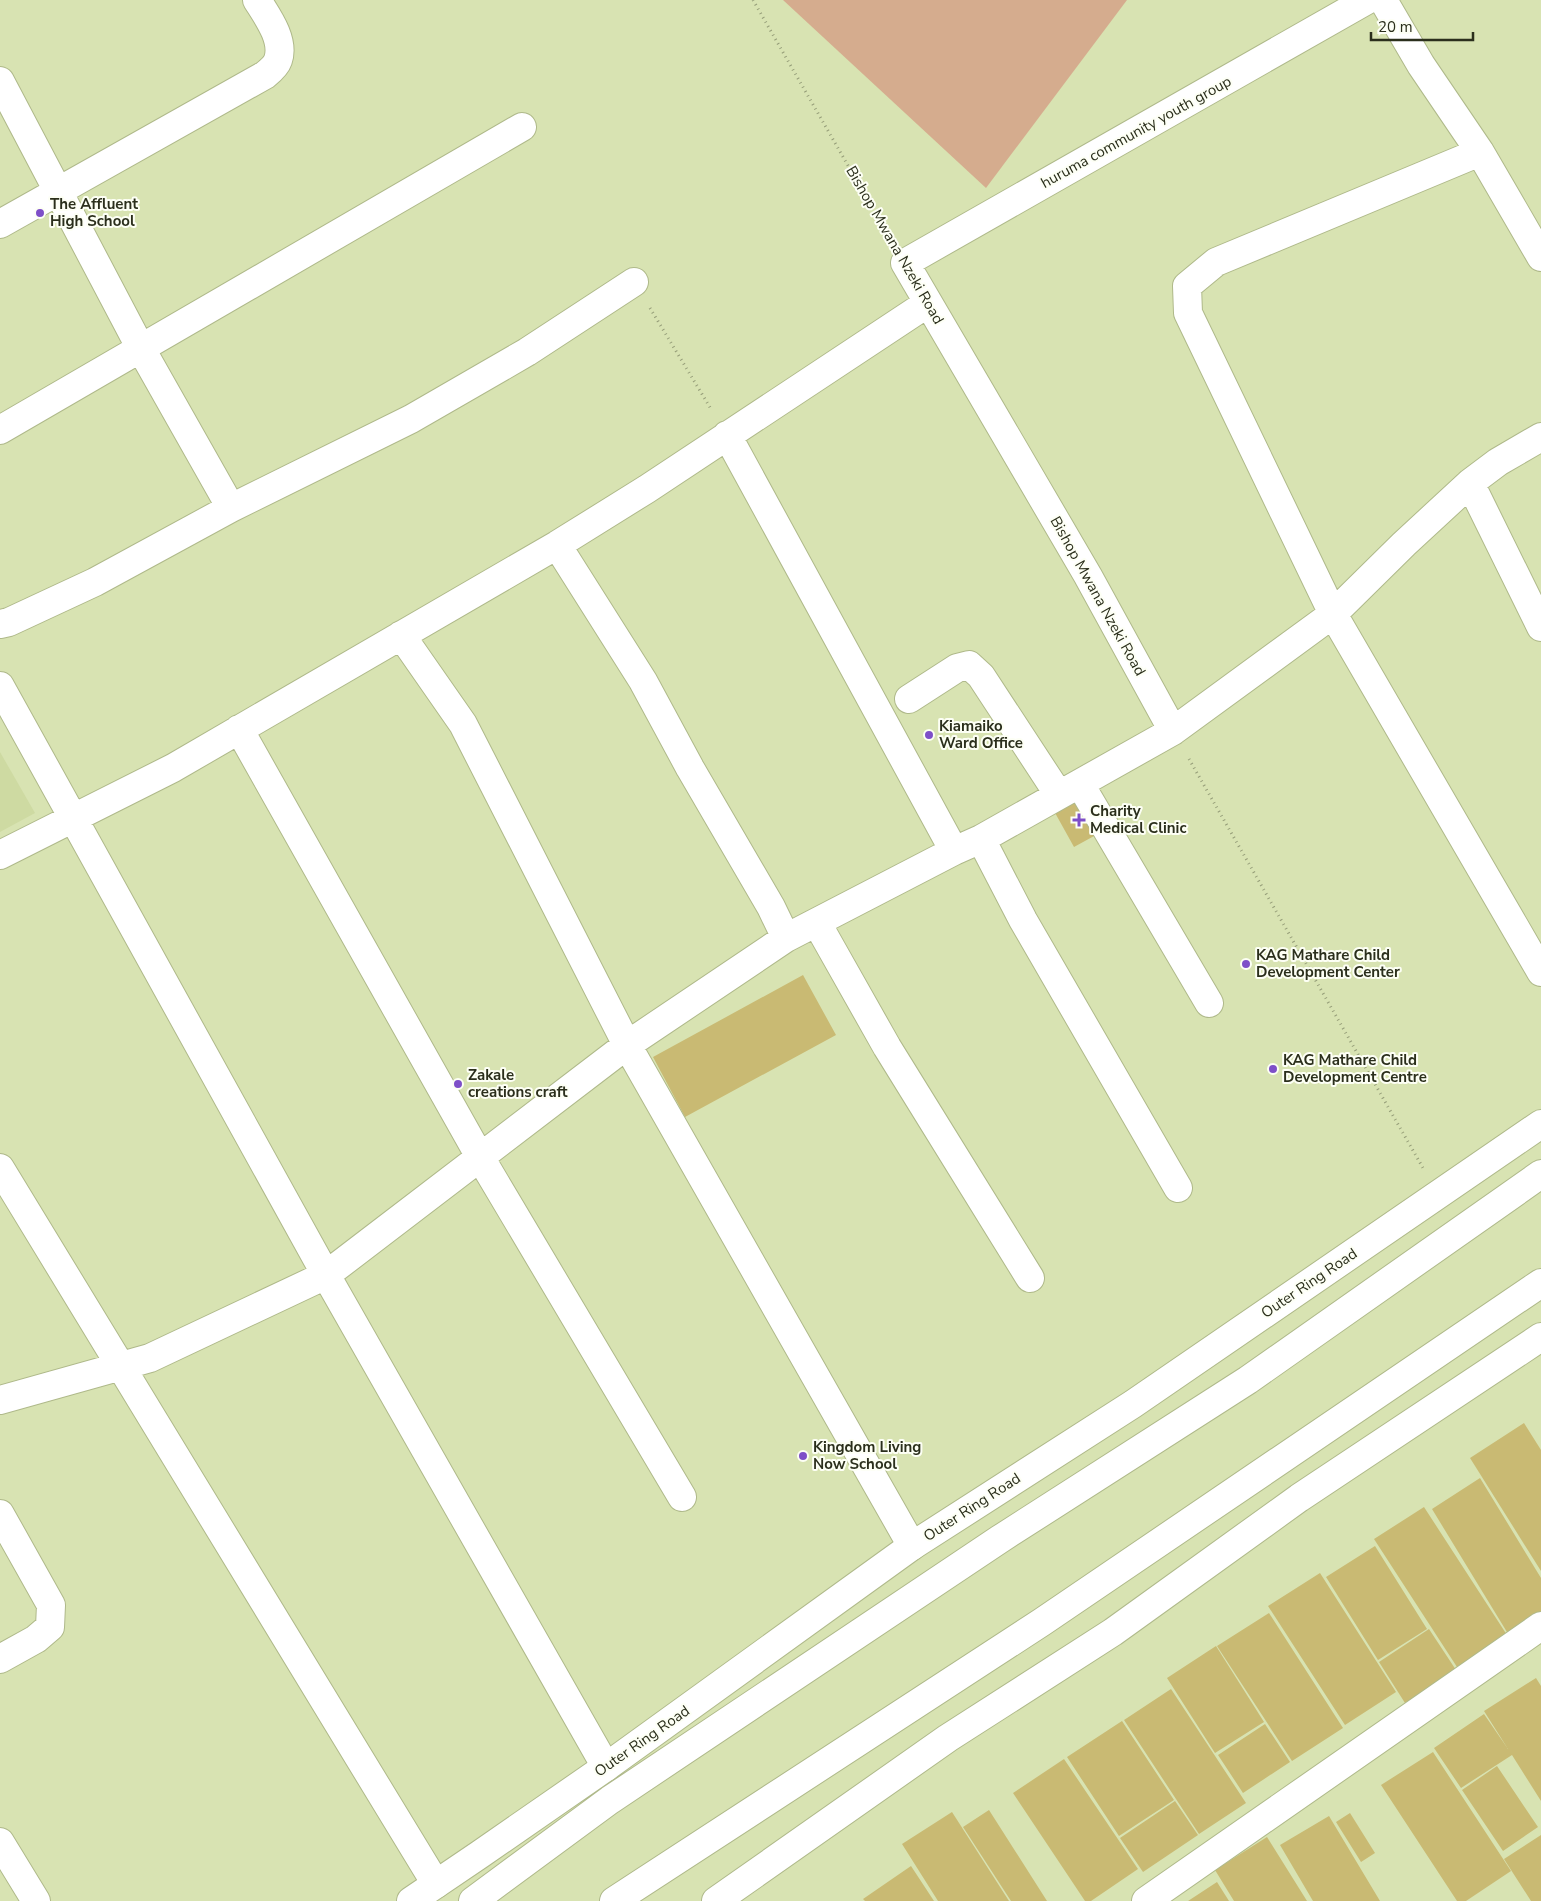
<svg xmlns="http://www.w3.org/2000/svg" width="1541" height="1901" font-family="'Nunito Sans',sans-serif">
  <rect width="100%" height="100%" fill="#d8e3b2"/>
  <!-- built -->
  <path fill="#cedaa2" d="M 0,752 L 35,813 L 0,832 Z"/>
  <!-- pitch -->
  <path fill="#d5ac8e" d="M 783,0 L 1127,0 L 986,188 Z"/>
  <!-- building -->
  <path fill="#c9ba73" d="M 1084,794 L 1105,830 L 1074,847 L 1054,811 Z
    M 803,975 L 836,1035 L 685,1117 L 653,1057 Z
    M 1524,1423 L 1541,1450 L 1541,1571 L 1470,1458 Z
    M 1480,1478 L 1541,1578 L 1541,1619 L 1510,1637 L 1432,1509 Z
    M 1424,1507 L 1507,1635 L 1457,1667 L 1374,1539 Z
    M 1375,1546 L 1427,1629 L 1378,1660 L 1326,1577 Z
    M 1320,1573 L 1396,1692 L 1345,1725 L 1268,1606 Z
    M 1269,1613 L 1343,1728 L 1292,1761 L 1217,1646 Z
    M 1429,1629 L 1456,1670 L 1405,1703 L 1379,1662 Z
    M 1216,1646 L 1264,1722 L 1215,1753 L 1167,1678 Z
    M 1536,1678 L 1541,1686 L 1541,1801 L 1512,1755 L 1461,1788 L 1434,1748 L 1484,1714 L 1508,1749 L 1484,1711 Z
    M 1171,1689 L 1246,1803 L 1199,1834 L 1124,1720 Z
    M 1122,1721 L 1174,1800 L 1119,1836 L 1067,1757 Z
    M 1265,1724 L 1290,1762 L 1243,1793 L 1218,1755 Z
    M 1433,1752 L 1511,1871 L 1466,1901 L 1457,1901 L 1381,1785 Z
    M 1064,1759 L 1138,1869 L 1091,1901 L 1085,1901 L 1013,1793 Z
    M 1497,1766 L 1538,1827 L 1503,1851 L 1462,1790 Z
    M 1175,1801 L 1198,1835 L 1143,1872 L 1120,1838 Z
    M 989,1810 L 1047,1901 L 1011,1901 L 963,1827 Z
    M 952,1812 L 1009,1901 L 938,1901 L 902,1844 Z
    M 1350,1813 L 1375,1853 L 1361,1862 L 1336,1822 Z
    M 1329,1816 L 1380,1901 L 1313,1901 L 1280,1845 Z
    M 1541,1835 L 1541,1901 L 1531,1901 L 1504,1859 Z
    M 1267,1837 L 1307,1901 L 1234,1901 L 1215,1870 Z
    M 911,1866 L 934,1901 L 865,1901 L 863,1899 Z
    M 1217,1882 L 1229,1901 L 1188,1901 Z"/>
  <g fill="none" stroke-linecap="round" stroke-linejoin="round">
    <defs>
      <path id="minor" d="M 1383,0 L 1421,65 L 1480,152 L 1541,257
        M 0,81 L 140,347 L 231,508 L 411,419 L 527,352 L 634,282
        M 1480,152 L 1216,262 L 1187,286 L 1188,313 L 1333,614 L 1541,972
        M 0,224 L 265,75 C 270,71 276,66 278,60 C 285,40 267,16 257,0
        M 0,430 L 522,127
        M 727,435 L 954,851 L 981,839 L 1173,731 L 1333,614 L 1404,544 L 1470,483 L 1498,462 L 1541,437
        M 1470,483 L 1541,627
        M 557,545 L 643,681 L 690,768 L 771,907 L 786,938
        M 0,624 L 9,622 L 95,582 L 231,508
        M 401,635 L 463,724 L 627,1045 L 912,1546
        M 0,686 L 326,1275 L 606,1767
        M 909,699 L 957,668 L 969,665 L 981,676 L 1059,795
        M 239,729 L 480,1157 L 682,1497
        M 1173,731 L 1088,576 L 905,263 L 1367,0
        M 1080,784 L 1209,1003
        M 981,839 L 1023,920 L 1178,1188
        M 0,855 L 173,768 L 557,545 L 647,489 L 928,303
        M 817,923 L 887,1047 L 1030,1278
        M 0,1168 L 436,1884
        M 0,1400 L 150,1358 L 326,1275 L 627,1045 L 786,938 L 954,851
        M 0,1514 L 51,1605 L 50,1627 L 36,1639 L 0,1659
        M 0,1842 L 36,1901
        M 1146,1901 L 1541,1626"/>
      <path id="major" d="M 411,1901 L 479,1855 L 606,1767 L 912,1546 L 1133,1404 L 1541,1124
        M 473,1901 L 610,1800 L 1000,1539 L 1248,1380 L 1541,1174
        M 614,1901 L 1042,1622 L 1541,1283
        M 716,1901 L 948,1738 L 1113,1632 L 1299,1498 L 1541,1337"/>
    </defs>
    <!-- minor casing -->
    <use href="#minor" stroke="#afb98a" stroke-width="30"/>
    <!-- major casing -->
    <use href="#major" stroke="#afb98a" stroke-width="30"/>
    <!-- path -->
    <path stroke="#969e79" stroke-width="3" stroke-dasharray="1 4" stroke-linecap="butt" d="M 753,0 L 889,237
      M 650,308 L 711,409
      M 1189,759 L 1423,1168"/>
    <!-- minor -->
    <use href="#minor" stroke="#fff" stroke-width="28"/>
    <!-- major -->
    <use href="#major" stroke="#fff" stroke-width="28"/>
  </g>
  <!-- markers -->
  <g fill="#7e4fc8" stroke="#fdfff5" stroke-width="2">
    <circle cx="40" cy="213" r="5"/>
    <circle cx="929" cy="735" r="5"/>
    <path d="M1076.5 812.5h5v5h5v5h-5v5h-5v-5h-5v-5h5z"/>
    <circle cx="1246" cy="964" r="5"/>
    <circle cx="1273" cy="1069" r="5"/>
    <circle cx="458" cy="1084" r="5"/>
    <circle cx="803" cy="1456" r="5"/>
  </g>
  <g text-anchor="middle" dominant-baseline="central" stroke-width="4" stroke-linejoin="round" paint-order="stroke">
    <!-- street labels -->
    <g font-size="15" fill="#2b2f1c" stroke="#fdfff5">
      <text transform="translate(1136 132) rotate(-29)">huruma community youth group</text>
      <text transform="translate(895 245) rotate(60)">Bishop Mwana Nzeki Road</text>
      <text transform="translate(1098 596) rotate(61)">Bishop Mwana Nzeki Road</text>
      <text transform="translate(1309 1283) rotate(-34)">Outer Ring Road</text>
      <text transform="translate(972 1507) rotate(-33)">Outer Ring Road</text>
      <text transform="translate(642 1741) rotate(-35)">Outer Ring Road</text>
    </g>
    <!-- poi labels -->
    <g font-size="15" font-weight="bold" fill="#2b2f1c" stroke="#fdfff5" text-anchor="start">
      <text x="50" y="204">The Affluent<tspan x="50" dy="17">High School</tspan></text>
      <text x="939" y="726">Kiamaiko<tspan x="939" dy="17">Ward Office</tspan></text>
      <text x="1090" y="811">Charity<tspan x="1090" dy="17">Medical Clinic</tspan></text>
      <text x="1256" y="955">KAG Mathare Child<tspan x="1256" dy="17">Development Center</tspan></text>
      <text x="1283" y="1060">KAG Mathare Child<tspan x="1283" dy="17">Development Centre</tspan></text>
      <text x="468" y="1075">Zakale<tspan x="468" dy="17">creations craft</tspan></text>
      <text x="813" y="1447">Kingdom Living<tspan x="813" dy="17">Now School</tspan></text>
    </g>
  </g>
  <!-- scale -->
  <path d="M1371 32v8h102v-8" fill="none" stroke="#2b2f1c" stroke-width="2.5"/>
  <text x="1378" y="32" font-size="15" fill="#2b2f1c" stroke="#fdfff5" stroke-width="4" paint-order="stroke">20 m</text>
</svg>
